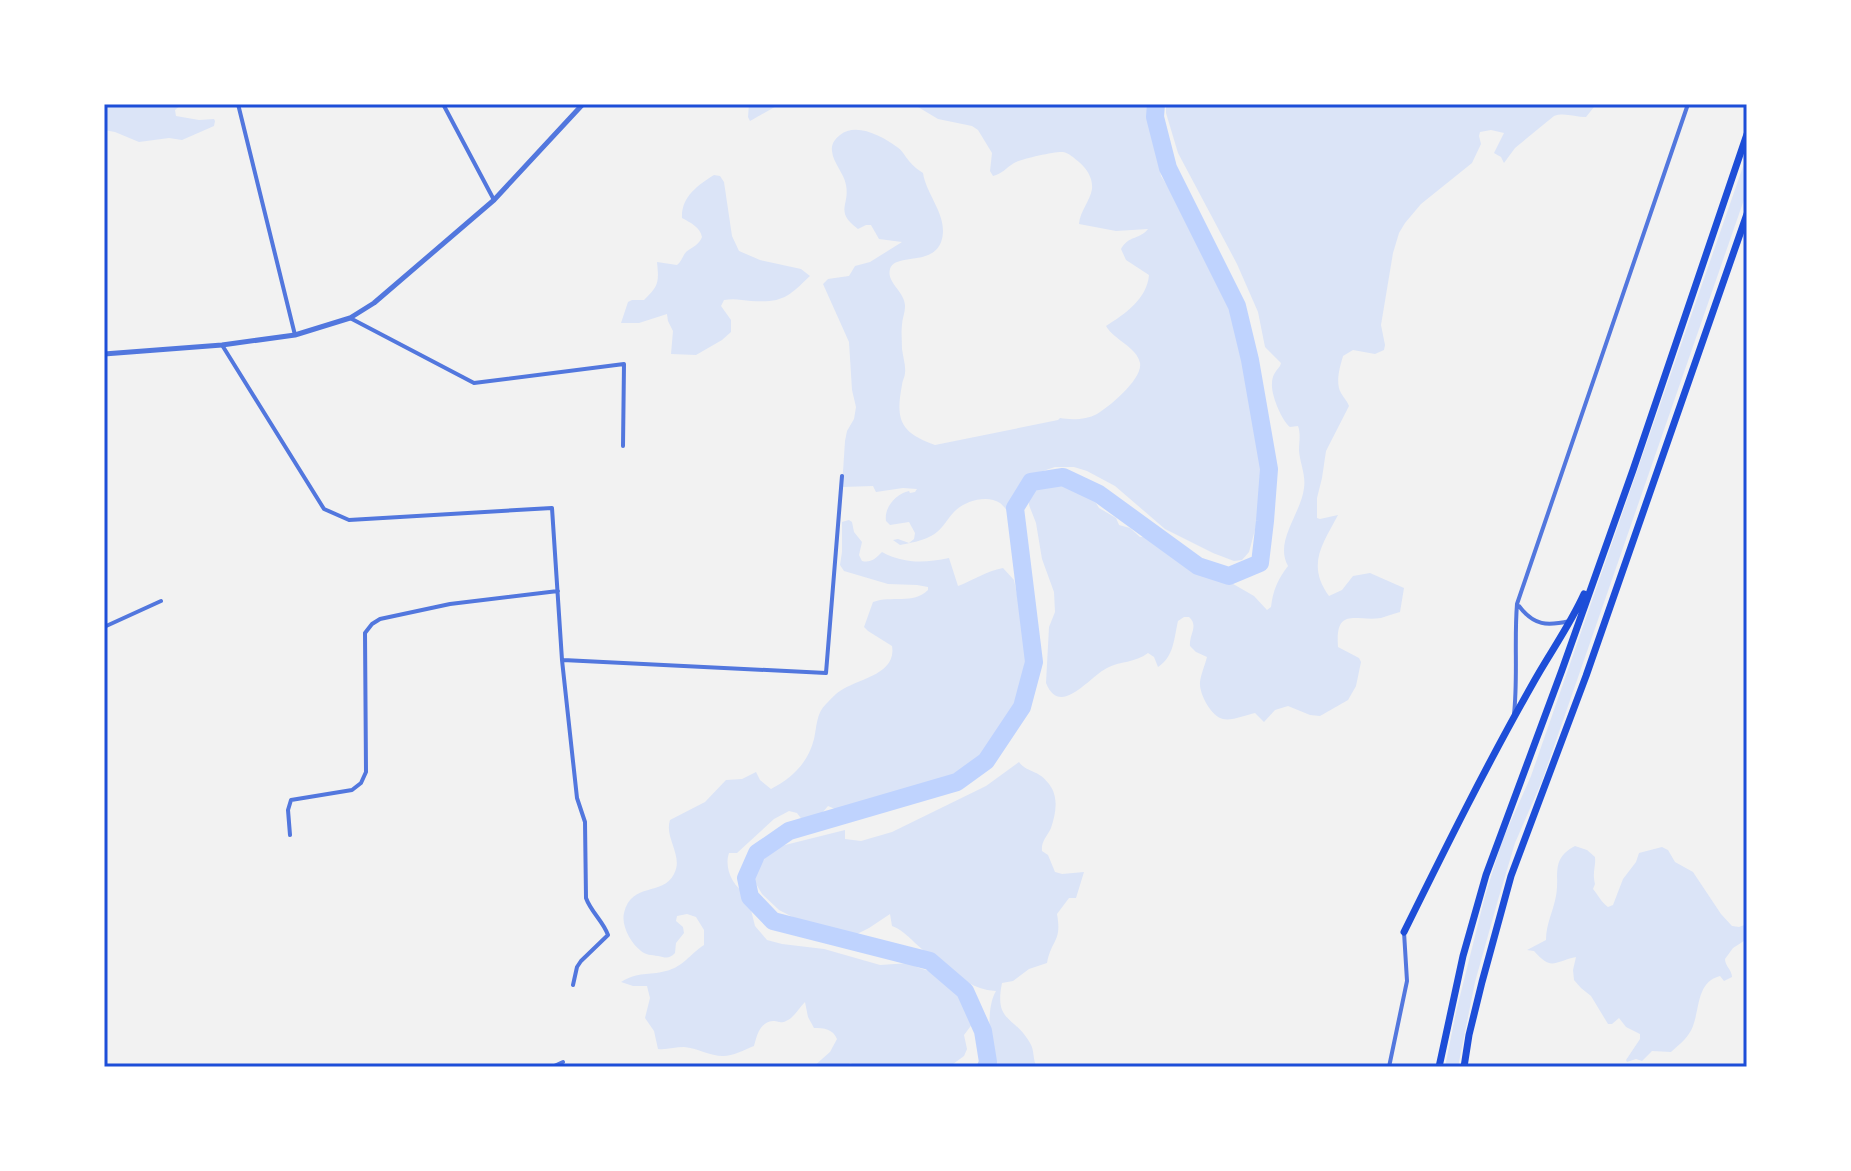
<svg xmlns="http://www.w3.org/2000/svg" width="1851" height="1171" font-family="'Exo 2',sans-serif">
  <rect width="100%" height="100%" fill="#f2f2f2"/>
  <!-- green -->
  <path fill="#dbe4f7" d="M 104,104 L 182,104 L 175,110 L 176,116 L 199,120 L 214,119 L 215,121 L 214,126 L 182,140 L 169,138 L 139,142 L 115,132 L 104,130 Z
    M 749,104 L 780,104 L 750,121 L 748,117 Z
    M 897,104 L 1148,104 L 1161,176 L 1218,266 L 1250,353 L 1259,407 L 1273,467 L 1274,483 L 1271,495 L 1259,515 L 1249,552 L 1242,560 L 1234,561 L 1213,553 L 1165,529 L 1115,486 L 1087,471 L 1074,467 L 1055,467 L 1034,474 L 1025,482 L 1018,493 L 1013,518 C 1009,514 1005,507 1000,503 C 987,494 963,501 953,513 C 946,521 941,531 931,536 C 922,541 910,543 900,545 L 893,540 L 898,539 L 909,543 L 914,539 L 915,533 L 909,522 L 890,525 L 886,521 C 884,507 896,494 909,491 L 910,493 L 915,492 L 917,489 L 903,488 L 876,492 L 873,486 L 842,487 L 845,441 L 847,431 L 854,419 L 856,407 L 852,390 L 849,342 L 823,284 L 828,279 L 849,276 L 855,266 L 870,262 L 902,242 L 879,239 L 871,225 L 866,225 L 858,229 C 834,211 850,206 846,185 C 844,173 833,163 832,151 C 831,144 835,139 840,135 C 856,122 882,136 897,147 C 902,150 905,156 909,161 C 913,166 918,170 923,173 C 926,193 943,210 943,231 C 942,270 895,251 890,269 C 886,283 906,292 905,307 C 905,313 902,319 902,325 C 901,333 902,341 902,349 C 903,357 906,366 905,373 C 905,377 902,381 902,385 C 895,421 901,433 935,445 L 1058,420 L 1060,418 C 1071,420 1086,420 1097,414 C 1109,407 1143,379 1140,363 C 1137,347 1114,340 1106,326 C 1125,314 1147,299 1149,275 L 1126,260 L 1121,249 C 1129,235 1139,240 1148,229 L 1116,231 L 1079,224 C 1080,211 1090,201 1092,189 C 1093,178 1087,169 1079,162 C 1074,158 1069,153 1063,152 C 1056,151 1020,159 1014,163 C 1006,168 1002,174 993,176 L 990,171 L 992,153 L 978,130 L 972,126 L 938,119 L 918,107 Z
    M 1166,104 L 1594,104 L 1594,107 L 1586,117 C 1575,117 1564,112 1554,116 L 1515,148 L 1504,163 L 1501,157 L 1494,153 L 1504,133 L 1491,130 L 1480,132 L 1479,136 L 1481,144 L 1472,163 L 1421,204 L 1405,223 L 1399,233 L 1393,253 L 1381,325 L 1385,345 L 1384,350 L 1375,354 L 1353,350 L 1343,356 C 1340,367 1335,382 1341,393 C 1344,398 1347,401 1349,406 L 1326,451 L 1322,478 L 1317,498 L 1317,518 L 1320,519 L 1338,515 C 1323,544 1306,564 1329,596 L 1342,590 L 1353,576 L 1370,573 L 1404,588 L 1400,612 C 1393,614 1387,616 1381,618 C 1356,622 1335,606 1338,647 L 1359,658 L 1361,662 L 1356,686 L 1348,700 L 1320,716 L 1310,715 L 1288,706 L 1275,710 L 1264,722 L 1255,713 C 1246,715 1232,721 1223,719 C 1211,716 1199,694 1200,682 C 1201,674 1205,665 1207,657 L 1196,652 L 1190,646 C 1189,634 1199,626 1189,617 L 1184,617 L 1178,621 C 1174,638 1174,657 1158,667 L 1154,657 L 1148,653 C 1135,663 1120,661 1107,668 C 1089,677 1060,718 1046,683 L 1049,627 L 1055,612 L 1054,592 L 1042,559 L 1036,523 L 1029,505 L 1029,497 L 1034,489 L 1054,481 L 1067,481 L 1087,488 L 1099,508 L 1116,518 L 1119,525 L 1130,528 L 1140,537 L 1151,537 L 1160,541 L 1184,559 L 1198,573 L 1228,581 L 1254,596 L 1267,610 L 1271,607 C 1273,590 1278,579 1288,566 C 1274,541 1301,514 1304,488 C 1306,475 1300,463 1299,451 C 1299,442 1301,434 1298,426 L 1290,427 C 1282,421 1271,395 1272,384 C 1272,376 1275,372 1280,366 L 1281,363 L 1265,347 L 1258,312 L 1237,264 L 1178,153 L 1166,113 Z
    M 1747,155 L 1747,191 L 1542,781 L 1515,843 L 1498,900 L 1475,982 L 1458,1067 L 1445,1067 L 1456,1012 L 1485,896 L 1502,841 L 1531,776 Z
    M 714,175 L 720,176 L 724,182 L 732,236 L 739,251 L 760,260 L 801,269 L 810,276 C 788,297 783,303 751,301 C 742,300 734,298 724,300 L 721,306 L 731,320 L 731,332 L 722,340 L 696,355 L 671,354 L 673,331 L 668,321 L 667,314 L 639,323 L 621,323 L 628,302 L 632,300 L 644,300 C 659,286 659,282 657,262 L 677,265 C 682,261 682,257 686,252 C 692,247 699,245 702,237 C 700,227 691,223 682,218 C 681,197 698,185 714,175 Z
    M 849,520 L 852,522 L 854,532 L 862,542 L 859,555 L 862,561 C 871,563 875,559 882,552 C 904,564 925,563 949,558 L 958,586 C 974,580 986,571 1003,568 L 1014,580 L 1028,647 L 1022,677 L 1022,692 L 1013,722 L 1013,730 L 1006,742 L 997,748 L 991,757 L 934,791 L 888,805 L 858,817 L 851,816 L 828,806 C 820,815 816,823 803,821 L 797,813 L 789,811 L 774,819 L 737,853 L 729,853 C 724,867 732,887 747,894 L 755,926 L 767,940 L 782,944 L 824,949 L 880,965 L 910,963 C 917,969 926,969 934,973 C 951,984 970,1003 973,1023 L 964,1035 L 967,1049 L 964,1056 L 949,1067 L 854,1067 L 851,1063 L 842,1067 L 813,1067 L 830,1052 L 837,1039 C 833,1029 824,1028 814,1028 L 808,1017 L 805,1002 C 799,1008 794,1018 786,1021 C 780,1024 780,1021 773,1021 C 760,1022 757,1035 754,1046 C 744,1050 733,1056 723,1056 C 710,1056 697,1048 684,1047 C 675,1047 667,1050 658,1049 L 654,1031 L 645,1018 L 650,998 L 647,986 L 633,986 L 621,982 C 640,971 647,976 666,971 C 683,967 690,954 704,945 L 704,930 L 696,917 L 687,914 L 677,916 L 676,921 L 683,927 L 684,933 L 676,943 L 675,953 C 669,959 666,958 658,956 C 652,955 645,955 641,951 C 631,943 621,926 624,913 C 632,881 662,897 674,874 C 684,856 664,838 670,820 L 705,802 L 726,780 L 742,779 L 756,772 L 760,780 L 771,789 C 792,778 808,763 814,739 C 817,726 816,714 826,704 C 830,700 835,694 840,691 C 857,679 897,675 892,646 L 868,631 L 864,627 L 873,602 C 892,595 913,605 928,590 L 928,587 L 917,585 L 888,584 L 844,571 L 840,565 L 842,552 L 842,522 Z
    M 1019,762 C 1027,773 1038,769 1049,784 C 1059,797 1056,813 1051,828 C 1047,837 1041,841 1042,851 L 1048,855 L 1055,872 L 1062,874 L 1084,872 L 1076,898 L 1069,898 L 1057,914 C 1062,942 1052,938 1047,963 L 1029,969 L 1013,981 L 1002,983 C 994,1023 1014,1015 1030,1043 C 1035,1051 1032,1059 1037,1067 L 992,1067 C 991,1046 985,1009 996,991 C 971,989 964,979 945,964 C 938,959 930,955 923,950 C 912,941 905,931 892,926 L 890,914 L 869,928 L 857,934 L 844,936 L 826,934 L 779,910 L 762,894 L 755,882 L 754,874 L 758,865 L 777,847 L 845,830 L 845,839 L 861,841 L 892,832 L 986,786 Z
    M 1575,846 L 1587,850 L 1595,857 C 1596,868 1592,871 1595,884 L 1593,889 C 1598,895 1602,903 1608,907 L 1613,905 L 1623,879 L 1636,862 L 1639,853 L 1662,847 L 1668,850 L 1675,862 L 1693,872 L 1721,914 L 1732,926 L 1739,927 L 1747,924 L 1747,939 L 1733,948 L 1725,959 C 1725,966 1732,970 1732,977 L 1724,981 L 1720,976 C 1697,982 1700,1007 1693,1026 C 1689,1037 1680,1044 1671,1052 L 1652,1051 L 1642,1061 L 1636,1059 L 1627,1062 L 1626,1060 L 1640,1039 L 1640,1034 L 1626,1027 L 1619,1018 L 1612,1024 L 1608,1024 L 1591,996 L 1581,988 L 1574,980 L 1573,970 L 1576,957 C 1553,962 1552,971 1534,951 L 1527,950 L 1546,940 C 1546,924 1553,912 1556,896 C 1560,875 1550,859 1575,846 Z"/>
  <g fill="none" stroke-linecap="round" stroke-linejoin="round">
    <!-- river -->
    <path stroke="#bfd3fe" stroke-width="18" d="M 986,1067 L 988,1062 L 983,1031 L 965,991 L 930,961 L 773,921 L 750,897 L 746,878 L 757,853 L 789,831 L 957,782 L 986,761 L 1022,707 L 1034,662 L 1015,508 L 1031,482 L 1063,477 L 1099,494 L 1198,566 L 1229,576 L 1260,563 L 1265,521 L 1269,469 L 1250,360 L 1237,306 L 1168,168 L 1155,117 L 1156,104"/>
    <!-- minor -->
    <path stroke="#5277de" stroke-width="4" d="M 238,104 L 295,335
      M 443,104 L 494,200
      M 350,318 L 474,383 L 624,364 L 623,446
      M 222,345 L 324,509 L 349,520 L 552,508 L 562,660 L 577,798 L 585,822 L 586,898 C 591,912 603,921 608,935 L 581,961 L 577,967 L 573,985
      M 1519,606 C 1534,626 1547,626 1570,621
      M 104,627 L 161,601
      M 563,660 L 826,673 L 842,476
      M 1514,714 C 1518,678 1514,641 1517,604 L 1688,104
      M 290,835 L 288,810 L 291,800 L 352,790 L 361,783 L 366,772 L 365,633 L 372,624 L 380,619 L 450,604 L 558,591
      M 552,1067 L 563,1062
      M 1389,1067 L 1407,981 L 1404,932"/>
    <!-- tertiary -->
    <path stroke="#5277de" stroke-width="5" d="M 104,354 L 222,345 L 295,335 L 350,318 L 374,303 L 494,200 L 583,104"/>
    <!-- motorway -->
    <path stroke="#1d4ed8" stroke-width="7" d="M 1404,932 C 1445,849 1486,766 1532,685 C 1549,654 1569,627 1584,594
      M 1439,1067 L 1463,956 L 1486,875 L 1562,670 L 1633,470 L 1747,134
      M 1464,1067 L 1469,1035 L 1482,982 L 1511,876 L 1586,676 L 1747,214"/>
  </g>
  <!-- border -->
  <rect width="1851" height="1171" fill="none" stroke="#ffffff" stroke-width="212"/>
  <rect x="106" y="106" width="1639" height="959" fill="none" stroke="#1d4ed8" stroke-width="3"/>
</svg>
